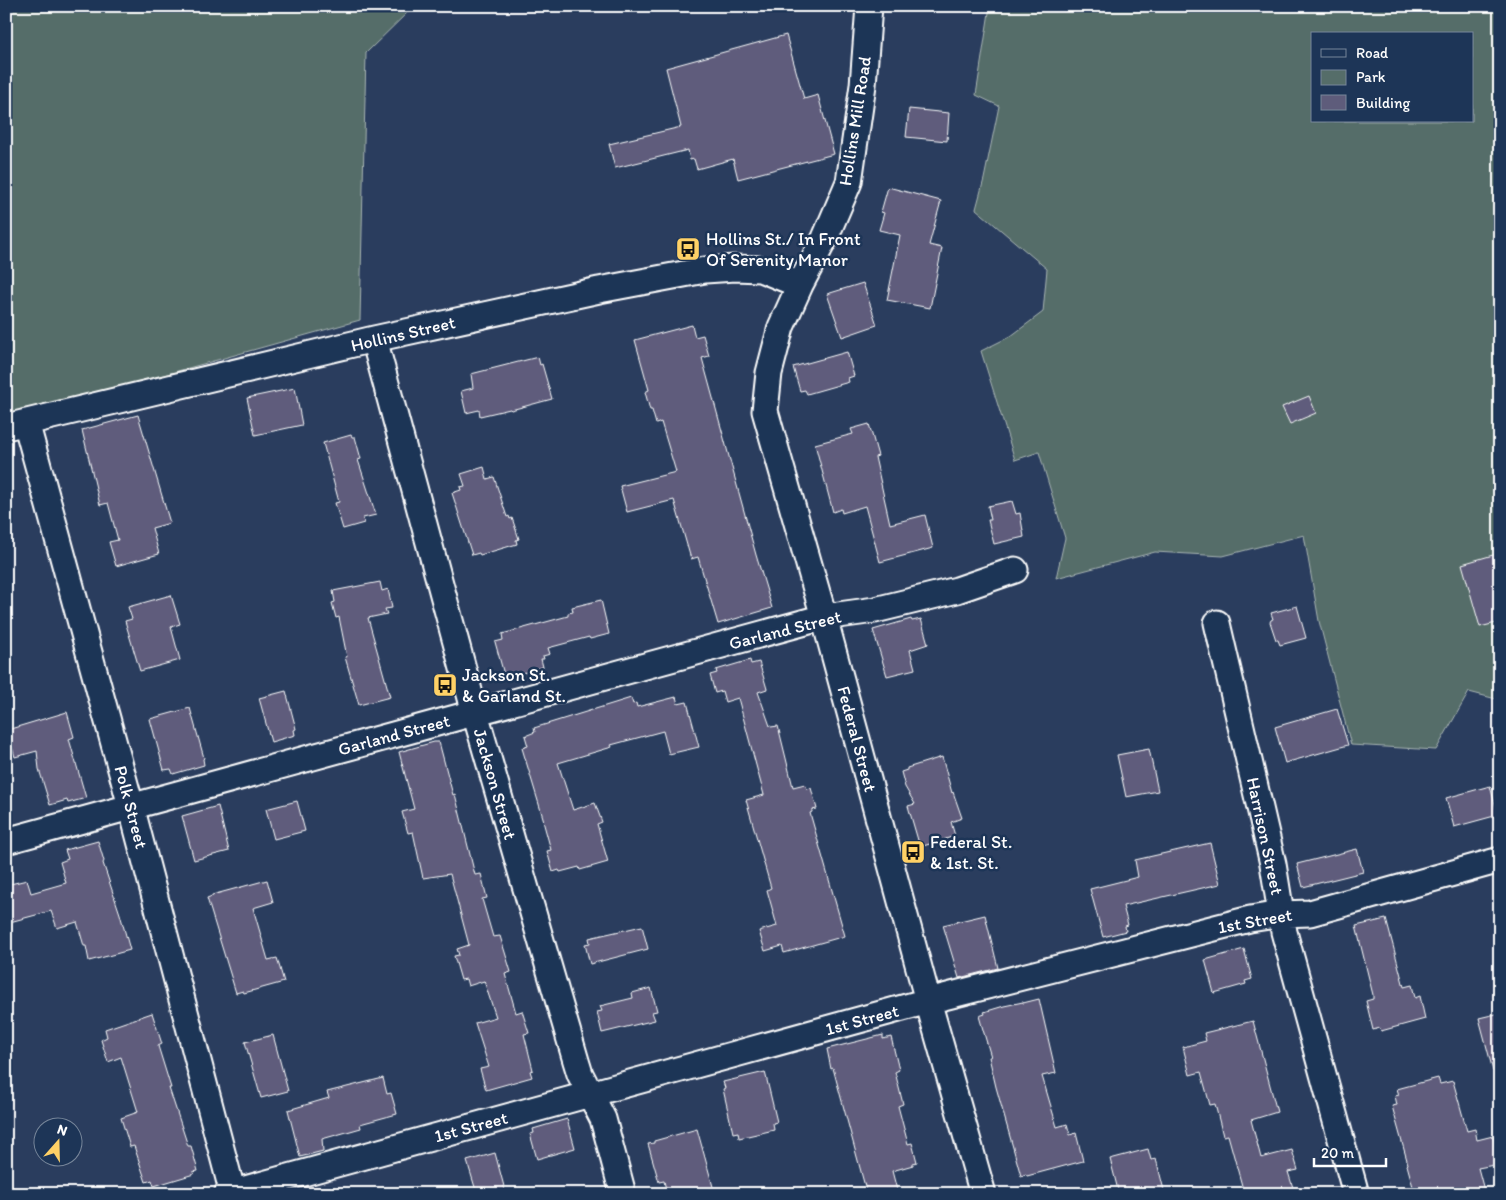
<svg xmlns="http://www.w3.org/2000/svg" width="1506" height="1200" font-family="Itim,sans-serif">
  <rect width="100%" height="100%" fill="#2a3d5e"/>
  <filter id="ink" filterUnits="userSpaceOnUse"><feTurbulence type="fractalNoise" baseFrequency=".02" numOctaves="2"/><feDisplacementMap in="SourceGraphic" scale="10" xChannelSelector="R" yChannelSelector="G"/><feConvolveMatrix kernelMatrix="1 2 1 2 8 2 1 2 1" color-interpolation-filters="sRGB"/></filter>
  <g filter="url(#ink)">
    <!-- green -->
    <path fill="#556d69" stroke="#aab6b4" fill-rule="evenodd" d="M 6,6 L 414,6 L 366,53 L 360,320 L 6,419 Z
      M 990,6 L 1500,6 L 1500,700 L 1469,692 L 1436,750 L 1351,745 L 1319,621 L 1304,535 L 1223,556 L 1155,552 L 1056,578 L 1065,538 L 1039,452 L 1015,460 L 981,351 L 1011,336 L 1043,312 L 1047,269 L 976,209 L 984,179 L 999,106 L 976,95 ZM 1312,34 L 1472,34 L 1472,121 L 1312,121 Z"/>
    <!-- building -->
    <path fill="#5e5c7b" stroke="#fff" d="M 786,35 L 804,99 L 818,95 L 834,154 L 738,179 L 733,159 L 697,169 L 694,159 L 690,160 L 688,150 L 615,168 L 609,144 L 681,127 L 666,68 Z
      M 909,109 L 949,113 L 947,141 L 906,137 Z
      M 888,187 L 941,201 L 929,245 L 942,248 L 930,308 L 887,300 L 900,235 L 879,230 L 884,213 L 881,212 Z
      M 863,283 L 877,325 L 842,337 L 827,294 Z
      M 692,325 L 695,337 L 703,335 L 709,356 L 702,358 L 756,555 L 772,608 L 718,624 L 698,557 L 691,559 L 674,500 L 627,512 L 620,486 L 676,472 L 661,422 L 656,424 L 652,410 L 650,410 L 645,392 L 649,390 L 635,340 Z
      M 847,352 L 854,376 L 848,378 L 849,382 L 807,394 L 805,390 L 800,391 L 793,367 Z
      M 538,357 L 540,365 L 542,364 L 552,399 L 511,410 L 510,409 L 480,416 L 479,410 L 466,413 L 461,391 L 473,388 L 471,374 Z
      M 295,388 L 302,425 L 255,435 L 247,398 Z
      M 1309,396 L 1316,413 L 1290,424 L 1282,407 Z
      M 138,415 L 170,523 L 152,528 L 159,554 L 116,566 L 109,542 L 118,540 L 108,503 L 100,505 L 82,430 Z
      M 869,424 L 878,456 L 875,457 L 890,524 L 925,515 L 933,548 L 880,562 L 865,506 L 842,513 L 841,509 L 833,512 L 815,444 L 853,434 L 851,429 Z
      M 351,435 L 352,437 L 355,437 L 361,459 L 358,460 L 376,515 L 363,518 L 364,523 L 343,529 L 335,503 L 339,502 L 323,443 Z
      M 484,467 L 487,479 L 494,477 L 507,517 L 509,516 L 510,519 L 512,518 L 519,539 L 516,540 L 517,544 L 480,555 L 479,553 L 472,555 L 452,493 L 461,490 L 460,487 L 465,486 L 461,474 Z
      M 1012,501 L 1016,514 L 1020,513 L 1024,537 L 994,544 L 988,520 L 991,520 L 988,506 Z
      M 1500,553 L 1500,622 L 1480,627 L 1462,564 Z
      M 380,582 L 382,591 L 388,589 L 392,608 L 385,609 L 387,614 L 368,618 L 390,697 L 359,705 L 345,657 L 347,657 L 339,617 L 336,618 L 332,603 L 335,602 L 333,591 Z
      M 171,595 L 180,624 L 171,627 L 180,660 L 140,671 L 125,621 L 132,619 L 128,607 Z
      M 601,600 L 609,634 L 590,639 L 589,637 L 548,648 L 550,654 L 543,656 L 544,659 L 541,659 L 543,667 L 505,678 L 495,642 L 503,640 L 502,634 L 568,616 L 568,613 L 573,612 L 572,607 Z
      M 1297,606 L 1306,638 L 1280,645 L 1278,640 L 1276,640 L 1270,622 L 1271,620 L 1273,619 L 1271,613 Z
      M 911,619 L 912,621 L 921,619 L 928,644 L 910,650 L 915,669 L 887,676 L 873,630 Z
      M 750,660 L 751,664 L 759,662 L 767,689 L 758,692 L 770,726 L 771,727 L 778,726 L 793,787 L 805,784 L 807,789 L 811,788 L 817,809 L 812,810 L 812,812 L 810,813 L 845,936 L 784,953 L 782,946 L 765,951 L 759,931 L 777,926 L 767,890 L 771,888 L 746,800 L 764,795 L 738,698 L 725,702 L 722,691 L 715,693 L 710,675 L 717,673 L 716,670 Z
      M 286,691 L 296,729 L 294,730 L 295,735 L 271,742 L 259,698 Z
      M 676,697 L 678,704 L 687,702 L 699,747 L 669,754 L 663,731 L 611,745 L 612,747 L 558,763 L 573,810 L 595,803 L 602,822 L 597,824 L 608,862 L 580,870 L 579,867 L 560,872 L 559,870 L 553,872 L 547,851 L 551,850 L 543,821 L 544,821 L 522,748 L 528,746 L 525,736 L 535,732 L 534,728 L 631,698 L 633,704 L 636,703 L 637,707 Z
      M 190,708 L 204,758 L 203,759 L 204,765 L 173,774 L 171,769 L 164,770 L 150,719 Z
      M 1337,709 L 1348,745 L 1285,763 L 1275,727 Z
      M 67,712 L 74,737 L 69,739 L 86,798 L 68,803 L 67,800 L 50,805 L 39,769 L 37,751 L 15,757 L 7,730 Z
      M 434,742 L 439,742 L 453,795 L 455,794 L 475,875 L 481,874 L 487,898 L 482,899 L 493,937 L 500,936 L 511,972 L 505,974 L 516,1013 L 522,1011 L 529,1033 L 524,1034 L 533,1070 L 530,1071 L 532,1077 L 486,1090 L 480,1069 L 489,1067 L 475,1023 L 496,1017 L 484,981 L 468,986 L 466,979 L 461,980 L 454,956 L 459,955 L 457,949 L 469,945 L 450,874 L 423,878 L 413,832 L 408,833 L 402,812 L 414,809 L 399,752 Z
      M 1149,749 L 1158,791 L 1126,797 L 1117,755 Z
      M 942,757 L 952,793 L 953,792 L 962,818 L 951,822 L 955,836 L 920,847 L 908,806 L 915,804 L 905,787 L 901,772 L 907,770 L 907,768 Z
      M 1490,786 L 1498,815 L 1454,827 L 1446,798 Z
      M 297,801 L 305,831 L 274,839 L 266,809 Z
      M 218,806 L 229,851 L 194,860 L 182,816 Z
      M 98,841 L 104,861 L 103,863 L 120,914 L 130,950 L 89,961 L 86,946 L 84,946 L 77,922 L 57,928 L 51,911 L 6,923 L 6,885 L 27,880 L 31,893 L 66,883 L 60,862 L 68,859 L 65,850 Z
      M 1210,843 L 1220,884 L 1123,906 L 1128,925 L 1125,926 L 1126,931 L 1103,937 L 1090,889 L 1138,877 L 1135,860 Z
      M 1357,849 L 1363,872 L 1303,887 L 1297,864 Z
      M 267,880 L 273,902 L 253,908 L 268,960 L 277,958 L 284,982 L 244,993 L 243,991 L 236,993 L 207,898 L 212,896 L 212,895 Z
      M 985,915 L 998,968 L 959,978 L 943,925 Z
      M 1386,919 L 1404,987 L 1412,985 L 1415,998 L 1420,996 L 1425,1019 L 1381,1031 L 1380,1028 L 1373,1030 L 1366,1001 L 1373,999 L 1373,995 L 1356,926 Z
      M 642,926 L 648,949 L 590,964 L 585,944 L 590,943 L 589,938 Z
      M 1244,949 L 1252,979 L 1245,981 L 1246,984 L 1214,993 L 1205,960 Z
      M 651,988 L 657,1011 L 652,1012 L 655,1020 L 602,1033 L 597,1012 L 602,1011 L 600,1006 L 633,998 L 632,993 Z
      M 1039,999 L 1056,1073 L 1042,1076 L 1057,1127 L 1067,1124 L 1070,1135 L 1076,1133 L 1083,1161 L 1027,1176 L 1026,1174 L 1021,1176 L 996,1087 L 989,1057 L 991,1057 L 979,1016 L 985,1014 L 984,1012 L 1004,1006 L 1023,1002 L 1023,1003 Z
      M 152,1013 L 162,1044 L 158,1046 L 171,1088 L 169,1088 L 188,1146 L 191,1146 L 198,1171 L 193,1172 L 194,1174 L 154,1186 L 152,1180 L 146,1182 L 134,1146 L 130,1147 L 121,1118 L 138,1112 L 121,1057 L 108,1062 L 101,1040 L 107,1037 L 105,1029 Z
      M 1500,1013 L 1500,1070 L 1493,1071 L 1479,1018 Z
      M 1253,1021 L 1277,1112 L 1251,1120 L 1261,1158 L 1292,1150 L 1298,1170 L 1288,1172 L 1295,1194 L 1264,1194 L 1262,1189 L 1244,1193 L 1228,1135 L 1223,1136 L 1215,1104 L 1210,1105 L 1201,1072 L 1190,1075 L 1183,1047 L 1206,1041 L 1204,1033 Z
      M 273,1035 L 288,1091 L 261,1098 L 245,1042 Z
      M 883,1035 L 883,1039 L 891,1037 L 899,1070 L 895,1072 L 903,1104 L 898,1106 L 908,1144 L 912,1143 L 917,1162 L 913,1163 L 913,1165 L 892,1171 L 898,1194 L 867,1194 L 833,1068 L 831,1069 L 827,1049 Z
      M 765,1072 L 777,1122 L 773,1123 L 774,1130 L 739,1138 L 738,1132 L 733,1133 L 723,1089 L 725,1088 L 723,1082 Z
      M 383,1078 L 387,1094 L 391,1093 L 397,1114 L 360,1124 L 361,1128 L 322,1139 L 323,1151 L 300,1157 L 288,1110 L 329,1098 L 327,1092 Z
      M 1438,1078 L 1440,1084 L 1453,1081 L 1467,1131 L 1475,1129 L 1477,1140 L 1493,1136 L 1499,1164 L 1478,1168 L 1485,1194 L 1415,1194 L 1407,1165 L 1408,1164 L 1392,1106 L 1397,1105 L 1395,1096 L 1399,1095 L 1397,1089 Z
      M 567,1119 L 575,1148 L 537,1159 L 530,1134 L 534,1133 L 533,1129 Z
      M 697,1129 L 715,1194 L 667,1194 L 664,1181 L 659,1182 L 648,1144 L 654,1143 L 654,1141 Z
      M 1148,1149 L 1151,1160 L 1156,1159 L 1165,1194 L 1119,1194 L 1110,1159 Z
      M 495,1153 L 506,1194 L 477,1194 L 467,1161 Z"/>
    <g fill="none" stroke-linecap="round" stroke-linejoin="round">
      <defs>
        <path id="minor" d="M 869,6 L 863,85 L 849,182 L 825,238 L 800,285 L 781,327 L 769,373 L 765,411 L 824,617 L 928,1001 L 983,1194
          M 374,339 L 475,713 L 576,1061 L 580,1074 L 603,1119 L 623,1194
          M 26,422 L 131,806 L 233,1194
          M 6,427 L 374,339 L 599,290 L 705,270 L 735,268 L 760,269 L 800,285
          M 1217,623 L 1273,864 L 1284,932 L 1356,1194
          M 6,841 L 824,617 L 875,610 L 957,590 L 1015,570
          M 227,1194 L 928,1001 L 1250,919 L 1281,914 L 1310,913 L 1500,860"/>
      </defs>
      <!-- minor casing -->
      <use href="#minor" stroke="#fff" stroke-width="29"/>
      <!-- minor -->
      <use href="#minor" stroke="#1d3557" stroke-width="25"/>
    </g>
  </g>
  <!-- icons -->
  <defs>
    <symbol id="bus-square" viewBox="-11 -11 22 22"><rect x="-9" y="-9" width="18" height="18" rx="4" fill="#ffd166" stroke="#1d3557"/><path d="M-5-6H5V4H4V6H2V4H-2V6H-4V4H-5ZM-3.5-4V0h7V-4ZM-3.5 1.2v1.5H-2V1.2ZM2 1.2v1.5H3.5V1.2Z" fill="#111"/></symbol>
  </defs>
  <g fill-rule="evenodd">
    <use href="#bus-square" x="674" y="235" width="28" height="28"/>
    <use href="#bus-square" x="431" y="671" width="28" height="28"/>
    <use href="#bus-square" x="899" y="838" width="28" height="28"/>
  </g>
  <g text-anchor="middle" dominant-baseline="central" stroke-width="5" stroke-linejoin="round" paint-order="stroke">
    <!-- street labels -->
    <g font-size="18" fill="#fff" stroke="#1d3557">
      <text transform="translate(855 121) rotate(-81)">Hollins Mill Road</text>
      <text transform="translate(403 334) rotate(-13)">Hollins Street</text>
      <text transform="translate(785 630) rotate(-14)">Garland Street</text>
      <text transform="translate(394 735) rotate(-15)">Garland Street</text>
      <text transform="translate(857 739) rotate(75)">Federal Street</text>
      <text transform="translate(495 784) rotate(74)">Jackson Street</text>
      <text transform="translate(131 807) rotate(75)">Polk Street</text>
      <text transform="translate(1265 836) rotate(78)">Harrison Street</text>
      <text transform="translate(1255 921) rotate(-10)">1st Street</text>
      <text transform="translate(862 1020) rotate(-15)">1st Street</text>
      <text transform="translate(471 1127) rotate(-15)">1st Street</text>
    </g>
    <!-- poi labels -->
    <g font-size="18" fill="#fff" stroke="#1d3557" text-anchor="start">
      <text x="706" y="239">Hollins St./ In Front<tspan x="706" dy="21">Of Serenity Manor</tspan></text>
      <text x="462" y="675">Jackson St.<tspan x="462" dy="21">&amp; Garland St.</tspan></text>
      <text x="930" y="842">Federal St.<tspan x="930" dy="21">&amp; 1st. St.</tspan></text>
    </g>
  </g>
  <!-- margin -->
  <rect width="1506" height="1200" fill="none" stroke="#1d3557" stroke-width="25"/>
  <rect x="12" y="12" width="1481" height="1175" fill="none" stroke="#fff" stroke-width="2" filter="url(#ink)"/>
  <!-- legend -->
  <rect x="1311" y="32" width="162" height="90" fill="#1d3557" stroke="#77869a"/>
  <rect x="1321" y="49" width="25" height="8" fill="#1d3557" stroke="#77869a"/>
  <text x="1356" y="58" font-size="15" fill="#ffffff">Road</text>
  <rect x="1321" y="70" width="25" height="15" fill="#556d69" stroke="#77869a"/>
  <text x="1356" y="82" font-size="15" fill="#ffffff">Park</text>
  <rect x="1321" y="95" width="25" height="15" fill="#5e5c7b" stroke="#77869a"/>
  <text x="1356" y="108" font-size="15" fill="#ffffff">Building</text>
  <!-- north arrow -->
  <g transform="translate(58 1142) rotate(20)"><circle r="24" fill="#1d3557" stroke="#77869a"/>
  <path d="M0-4L9 19L0 12L-9 19Z" fill="#ffd166"/>
  <text y="-8" font-size="14" font-weight="bold" text-anchor="middle" fill="#ffffff">N</text>
  </g>
  <!-- scale -->
  <path d="M1314 1158v8h72v-8" fill="none" stroke="#ffffff" stroke-width="2.5"/>
  <text x="1321" y="1158" font-size="15" fill="#ffffff" stroke="#1d3557" stroke-width="4" paint-order="stroke">20 m</text>
</svg>
